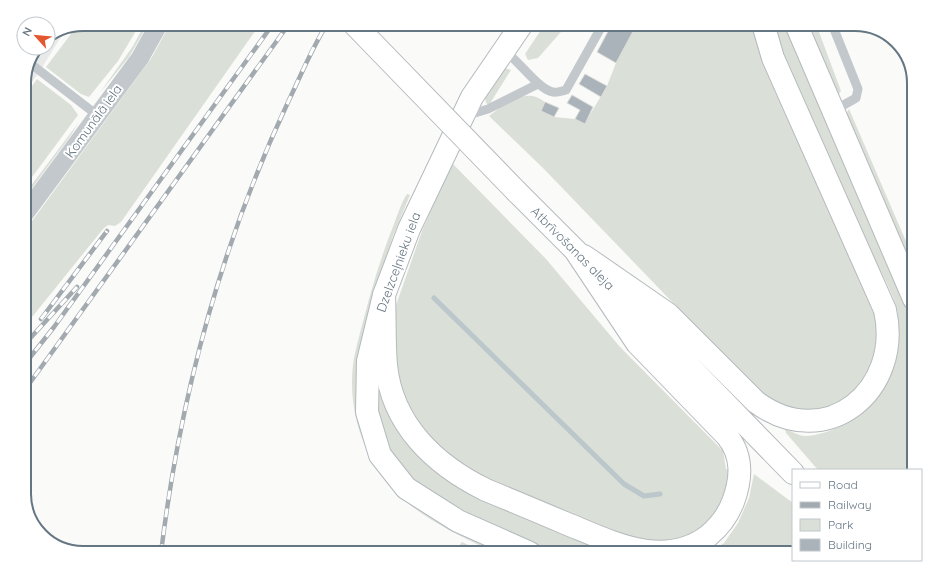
<svg xmlns="http://www.w3.org/2000/svg" width="938" height="577" font-family="Quicksand,sans-serif">
  <rect width="100%" height="100%" fill="#fafaf8"/>
  <!-- built -->
  <path fill="#e8e9e9" d="M 64,32 L 38,74 L 24,92 L 24,79 L 38,48 L 48,48 L 48,38 Z"/>
  <!-- green -->
  <path fill="#dadfd7" d="M 83,24 L 140,24 L 118,61 L 89,97 L 81,94 L 46,67 L 77,26 Z
    M 145,24 L 148,24 L 129,57 L 99,94 L 133,46 Z
    M 170,24 L 260,24 L 121,222 L 115,226 L 108,225 L 103,229 L 24,327 L 24,232 L 152,57 Z
    M 545,24 L 568,24 L 538,58 L 528,60 L 525,54 Z
    M 637,24 L 757,24 L 766,63 L 777,96 L 832,213 L 876,315 L 879,335 L 875,360 L 865,381 L 835,407 L 791,413 L 756,389 L 544,169 L 489,116 C 505,104 526,86 545,102 L 541,111 L 554,117 L 575,119 L 585,123 L 607,86 L 616,63 Z
    M 771,24 L 784,24 L 914,327 L 914,470 L 818,470 L 786,433 L 785,429 C 791,431 799,436 805,436 C 817,436 833,430 843,425 C 887,405 902,362 898,315 C 897,305 891,293 887,284 L 787,81 Z
    M 806,24 L 816,24 L 841,91 L 838,95 Z
    M 505,68 L 511,70 L 489,105 L 486,103 L 485,98 Z
    M 37,79 L 71,105 L 78,115 L 24,188 L 24,97 Z
    M 849,109 L 914,260 L 914,277 L 845,116 Z
    M 79,122 L 71,135 L 24,199 L 24,195 Z
    M 452,163 L 546,259 L 620,347 L 723,451 L 726,469 L 731,472 L 727,495 L 706,528 L 682,542 L 652,545 L 622,538 L 475,477 L 447,458 L 408,411 L 396,380 L 395,308 L 422,231 Z
    M 407,194 L 410,195 L 393,236 L 376,289 L 358,364 L 356,394 L 371,449 L 513,553 L 497,553 L 491,551 C 469,540 445,529 424,515 C 372,481 344,420 354,358 C 358,338 364,319 369,299 C 376,274 384,249 394,224 C 398,214 401,203 407,194 Z
    M 377,377 L 399,430 L 422,460 L 450,483 L 480,498 L 606,553 L 554,553 L 438,498 L 416,482 L 398,464 L 385,439 L 376,414 Z
    M 754,474 L 793,503 L 793,553 L 708,553 L 724,543 L 738,523 L 749,498 Z
    M 462,542 L 485,553 L 462,553 L 459,546 Z"/>
  <g fill="none" stroke-linecap="round" stroke-linejoin="round">
    <!-- stream -->
    <path stroke="#bbc7cb" stroke-width="5" d="M 434,298 L 624,484 L 644,496 L 660,494"/>
  </g>
  <!-- building -->
  <path fill="#aab3b9" stroke="#dcdcda" d="M 612,24 L 637,24 L 616,63 L 597,52 Z
    M 585,74 L 607,86 L 601,97 L 579,84 Z
    M 572,95 L 593,107 L 585,124 L 575,119 L 580,110 L 567,103 Z
    M 545,102 L 559,108 L 554,117 L 541,111 Z"/>
  <g fill="none" stroke-linecap="round" stroke-linejoin="round">
    <defs>
      <path id="secondary" d="M 522,24 L 472,97 L 409,229 L 384,295 L 368,361 L 367,412 L 380,455 L 406,488 L 458,521 L 530,553"/>
      <path id="primary" d="M 796,24 L 914,299
        M 517,192 L 585,260
        M 584,256 L 668,314 L 756,402 C 826,454 903,390 885,310 L 773,58 L 763,24
        M 611,286 L 793,473
        M 384,295 C 385,318 384,342 386,365 C 392,425 435,465 486,490 C 513,501 539,512 565,523 C 610,541 663,570 708,536 C 719,527 728,515 733,502 C 742,478 743,456 727,436 L 637,343 L 575,250"/>
    </defs>
    <!-- secondary casing -->
    <use href="#secondary" stroke="#b3babf" stroke-width="24"/>
    <!-- primary casing -->
    <use href="#primary" stroke="#b5babe" stroke-width="24"/>
    <!-- lane -->
    <path stroke="#c3c8cc" stroke-width="9" d="M 832,24 L 858,89 L 856,98 L 833,111
      M 504,50 C 518,60 539,90 553,92 C 556,93 562,91 566,90 L 603,24
      M 31,64 L 97,115
      M 465,116 L 488,109 L 538,84"/>
    <!-- street -->
    <path stroke="#c3c8cc" stroke-width="18" d="M 24,215 L 140,58 L 159,24"/>
    <!-- secondary -->
    <use href="#secondary" stroke="#fff" stroke-width="22"/>
    <!-- primary -->
    <use href="#primary" stroke="#fff" stroke-width="22"/>
    <defs>
      <path id="rail" d="M 41,319 L 107,231
        M 24,345 L 77,287
        M 24,365 L 54,327 L 273,24
        M 24,391 L 289,24
        M 161,553 C 180,397 222,242 289,100 C 301,75 312,48 327,24"/>
    </defs>
    <!-- rail casing -->
    <use href="#rail" stroke="#a2aab0" stroke-width="4.5"/>
    <!-- rail -->
    <use href="#rail" stroke="#fff" stroke-width="3" stroke-dasharray="9" stroke-linecap="butt"/>
    <defs>
      <path id="primary-bridge" d="M 354,24 L 517,192"/>
    </defs>
    <!-- primary-bridge casing -->
    <use href="#primary-bridge" stroke="#b5babe" stroke-width="24" stroke-linecap="butt"/>
    <!-- primary-bridge -->
    <use href="#primary-bridge" stroke="#fff" stroke-width="22"/>
  </g>
  <g text-anchor="middle" dominant-baseline="central" stroke-width="4" stroke-linejoin="round" paint-order="stroke">
    <!-- street labels -->
    <g font-size="13" fill="#657683" stroke="#fff">
      <text transform="translate(93 121) rotate(-54)">Komunālā iela</text>
      <text transform="translate(573 248) rotate(45)">Atbrīvošanas aleja</text>
      <text transform="translate(398 262) rotate(-70)">Dzelzceļnieku iela</text>
    </g>
  </g>
  <!-- crop -->
  <path d="M0 0H938V577H0ZM83 31H855A52 52 0 0 1 907 83V494A52 52 0 0 1 855 546H83A52 52 0 0 1 31 494V83A52 52 0 0 1 83 31Z" fill="#fff" fill-rule="evenodd"/>
  <path fill="none" stroke="#657683" stroke-width="2" d="M83 31H855A52 52 0 0 1 907 83V494A52 52 0 0 1 855 546H83A52 52 0 0 1 31 494V83A52 52 0 0 1 83 31Z"/>
  <!-- legend -->
  <rect x="792" y="469" width="130" height="92" fill="#ffffff" stroke="#c1c8cd"/>
  <rect x="800" y="482" width="20" height="6" fill="#ffffff" stroke="#c1c8cd"/>
  <text x="828" y="489" font-size="12" fill="#657683">Road</text>
  <rect x="800" y="502" width="20" height="6" fill="#a2aab0" stroke="#c1c8cd"/>
  <text x="828" y="509" font-size="12" fill="#657683">Railway</text>
  <rect x="800" y="519" width="20" height="12" fill="#dadfd7" stroke="#c1c8cd"/>
  <text x="828" y="529" font-size="12" fill="#657683">Park</text>
  <rect x="800" y="539" width="20" height="12" fill="#aab3b9" stroke="#c1c8cd"/>
  <text x="828" y="549" font-size="12" fill="#657683">Building</text>
  <!-- north arrow -->
  <g transform="translate(36 36) rotate(297)"><circle r="19" fill="#ffffff" stroke="#c1c8cd"/>
  <path d="M0-3L7 15L0 10L-7 15Z" fill="#e4572e"/>
  <text y="-6" font-size="11" font-weight="bold" text-anchor="middle" fill="#657683">N</text>
  </g>
</svg>
